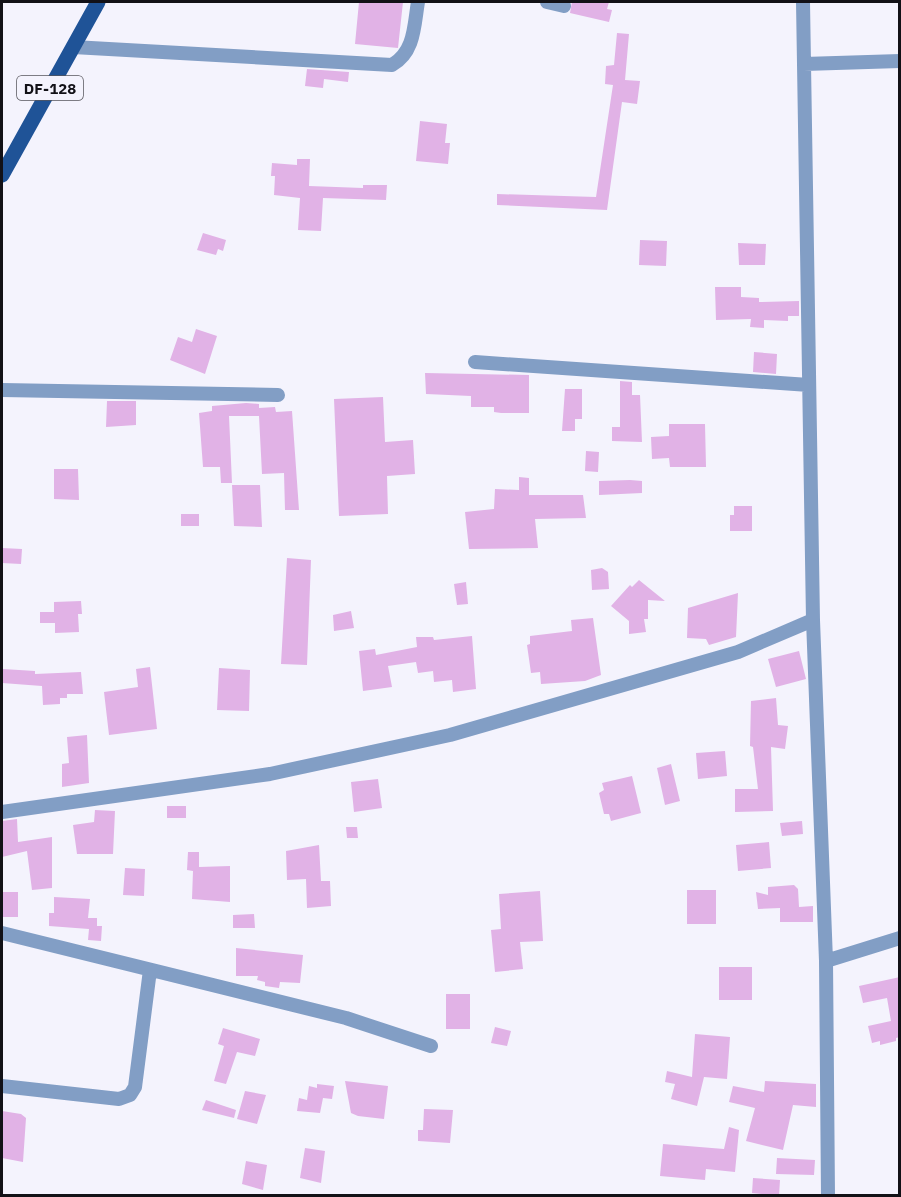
<svg xmlns="http://www.w3.org/2000/svg" width="901" height="1197" font-family="'IBM Plex Sans',sans-serif">
  <rect width="100%" height="100%" fill="#f4f3fd"/>
  <!-- building -->
  <path fill="#e1b2e6" d="M 359,2 L 403,2 L 398,48 L 355,44 Z
    M 572,2 L 609,2 L 607,9 L 612,10 L 609,22 L 570,13 Z
    M 617,33 L 629,34 L 625,80 L 640,81 L 637,104 L 622,102 L 607,210 L 497,205 L 497,194 L 596,197 L 613,85 L 605,84 L 606,66 L 614,65 Z
    M 307,69 L 349,72 L 348,82 L 324,79 L 323,88 L 305,86 Z
    M 420,121 L 447,124 L 445,143 L 450,143 L 448,164 L 416,161 Z
    M 297,159 L 310,159 L 309,186 L 363,188 L 363,185 L 387,185 L 386,200 L 323,198 L 321,231 L 298,230 L 300,198 L 274,195 L 275,176 L 271,176 L 272,163 L 297,165 Z
    M 203,233 L 226,240 L 223,251 L 218,249 L 216,255 L 197,250 Z
    M 640,240 L 667,241 L 666,266 L 639,265 Z
    M 738,243 L 766,244 L 765,265 L 739,265 Z
    M 715,287 L 741,287 L 741,297 L 759,298 L 759,302 L 799,301 L 799,316 L 788,316 L 788,321 L 764,320 L 764,328 L 750,327 L 751,319 L 716,320 Z
    M 196,329 L 217,336 L 205,374 L 170,360 L 178,337 L 192,342 Z
    M 754,352 L 777,354 L 776,374 L 753,372 Z
    M 425,373 L 529,375 L 529,413 L 501,413 L 494,412 L 494,407 L 471,407 L 471,396 L 426,394 Z
    M 620,381 L 632,382 L 632,395 L 640,395 L 642,442 L 612,441 L 612,427 L 620,427 Z
    M 565,389 L 582,389 L 582,419 L 575,419 L 575,431 L 562,431 Z
    M 383,397 L 385,442 L 413,440 L 415,474 L 387,476 L 388,514 L 339,516 L 334,399 Z
    M 107,401 L 136,401 L 136,425 L 106,427 Z
    M 246,403 L 259,404 L 259,408 L 275,407 L 276,412 L 292,411 L 299,510 L 285,510 L 284,473 L 262,474 L 259,416 L 229,416 L 232,483 L 221,483 L 220,467 L 203,467 L 199,413 L 212,411 L 212,406 Z
    M 669,424 L 705,424 L 706,467 L 670,467 L 669,458 L 652,459 L 651,437 L 669,436 Z
    M 586,451 L 599,452 L 598,472 L 585,471 Z
    M 54,469 L 78,469 L 79,500 L 54,499 Z
    M 519,477 L 529,478 L 529,495 L 583,495 L 586,518 L 535,519 L 538,548 L 469,549 L 465,512 L 494,509 L 495,489 L 519,490 Z
    M 630,480 L 642,481 L 642,493 L 599,495 L 599,481 Z
    M 232,485 L 260,485 L 262,527 L 234,526 Z
    M 734,506 L 752,506 L 752,531 L 730,531 L 730,515 L 734,515 Z
    M 181,514 L 199,514 L 199,526 L 181,526 Z
    M 2,548 L 22,549 L 21,564 L 2,563 Z
    M 287,558 L 311,560 L 307,665 L 281,664 Z
    M 602,568 L 608,572 L 609,589 L 592,590 L 591,570 Z
    M 639,580 L 665,601 L 648,600 L 648,619 L 644,619 L 646,632 L 629,634 L 629,621 L 611,606 L 630,585 L 632,587 Z
    M 466,582 L 468,604 L 457,605 L 454,584 Z
    M 738,593 L 736,637 L 709,645 L 706,639 L 687,638 L 688,608 Z
    M 81,601 L 82,614 L 78,614 L 79,632 L 55,633 L 55,623 L 40,623 L 40,612 L 54,612 L 54,602 Z
    M 351,611 L 354,628 L 334,631 L 333,615 Z
    M 593,618 L 601,675 L 585,681 L 541,684 L 540,672 L 531,673 L 527,645 L 530,644 L 530,636 L 572,631 L 571,620 Z
    M 472,636 L 476,689 L 453,692 L 452,680 L 434,682 L 433,671 L 418,673 L 416,662 L 388,666 L 392,687 L 363,691 L 359,651 L 375,649 L 376,655 L 417,647 L 416,637 L 433,637 L 434,640 Z
    M 799,651 L 806,679 L 776,687 L 768,659 Z
    M 150,667 L 157,729 L 109,735 L 104,692 L 138,687 L 136,669 Z
    M 219,668 L 250,670 L 249,711 L 217,710 Z
    M 3,669 L 35,671 L 35,674 L 81,672 L 83,694 L 67,694 L 67,698 L 60,698 L 60,704 L 43,705 L 42,686 L 2,683 Z
    M 776,698 L 778,725 L 788,726 L 785,749 L 771,747 L 773,811 L 735,812 L 735,789 L 758,789 L 753,747 L 750,746 L 751,701 Z
    M 87,735 L 89,783 L 62,787 L 62,764 L 69,763 L 67,737 Z
    M 725,751 L 727,776 L 698,779 L 696,753 Z
    M 671,764 L 680,801 L 665,805 L 657,768 Z
    M 632,776 L 641,813 L 611,821 L 609,814 L 604,814 L 599,793 L 604,790 L 602,783 Z
    M 378,779 L 382,808 L 354,812 L 351,782 Z
    M 167,806 L 186,806 L 186,818 L 167,818 Z
    M 95,810 L 115,811 L 113,854 L 77,854 L 73,825 L 94,822 Z
    M 17,819 L 18,842 L 52,837 L 52,888 L 32,890 L 27,851 L 2,857 L 2,821 Z
    M 802,821 L 803,834 L 782,836 L 780,823 Z
    M 346,827 L 357,827 L 358,838 L 347,838 Z
    M 769,842 L 771,868 L 738,871 L 736,845 Z
    M 319,845 L 321,881 L 330,881 L 331,906 L 307,908 L 306,879 L 287,880 L 286,851 Z
    M 188,852 L 199,852 L 199,867 L 230,866 L 230,902 L 192,899 L 193,871 L 187,870 Z
    M 125,868 L 145,869 L 144,896 L 123,895 Z
    M 794,885 L 798,889 L 799,907 L 813,906 L 813,922 L 780,922 L 780,908 L 758,909 L 756,892 L 768,895 L 768,887 Z
    M 687,890 L 716,890 L 716,924 L 687,924 Z
    M 540,891 L 543,941 L 520,942 L 523,969 L 495,972 L 491,930 L 501,929 L 499,894 Z
    M 2,892 L 18,892 L 18,917 L 2,917 Z
    M 54,897 L 90,899 L 88,918 L 97,918 L 97,926 L 102,926 L 101,941 L 88,940 L 89,929 L 49,926 L 49,913 L 54,913 Z
    M 254,914 L 255,928 L 233,928 L 233,915 Z
    M 236,948 L 303,955 L 300,983 L 280,982 L 279,988 L 265,986 L 265,982 L 257,980 L 258,976 L 236,976 Z
    M 719,967 L 752,967 L 752,1000 L 719,1000 Z
    M 900,977 L 900,1037 L 896,1038 L 896,1041 L 880,1045 L 880,1041 L 872,1043 L 868,1026 L 891,1021 L 887,998 L 863,1003 L 859,986 Z
    M 446,994 L 470,994 L 470,1029 L 446,1029 Z
    M 495,1027 L 511,1031 L 507,1046 L 491,1043 Z
    M 223,1028 L 260,1039 L 255,1056 L 237,1052 L 226,1084 L 214,1081 L 224,1046 L 218,1044 Z
    M 695,1034 L 730,1037 L 727,1079 L 704,1077 L 697,1106 L 671,1099 L 675,1084 L 665,1082 L 667,1071 L 692,1077 Z
    M 345,1081 L 388,1086 L 384,1119 L 358,1116 L 351,1113 Z
    M 765,1081 L 816,1084 L 816,1107 L 793,1105 L 783,1150 L 746,1141 L 755,1108 L 729,1102 L 733,1086 L 764,1092 Z
    M 317,1084 L 334,1086 L 332,1099 L 323,1098 L 320,1113 L 297,1111 L 299,1098 L 307,1100 L 309,1086 L 317,1088 Z
    M 245,1091 L 266,1095 L 257,1124 L 237,1119 Z
    M 206,1100 L 236,1110 L 234,1118 L 202,1110 Z
    M 424,1109 L 453,1110 L 450,1143 L 418,1141 L 418,1130 L 423,1130 Z
    M 2,1111 L 21,1114 L 26,1118 L 23,1162 L 2,1158 Z
    M 729,1127 L 739,1130 L 735,1172 L 706,1169 L 705,1180 L 660,1176 L 663,1144 L 724,1149 Z
    M 305,1148 L 325,1151 L 321,1183 L 300,1178 Z
    M 777,1158 L 815,1160 L 814,1175 L 776,1174 Z
    M 246,1161 L 267,1165 L 263,1190 L 242,1184 Z
    M 753,1178 L 780,1180 L 779,1196 L 752,1193 Z"/>
  <g fill="none" stroke-linecap="round" stroke-linejoin="round">
    <!-- street -->
    <path stroke="#829ec5" stroke-width="14" d="M 547,2 L 564,6
      M 803,2 L 813,620 L 826,961 L 828,1196
      M 73,47 L 392,65 C 415,52 414,25 418,2
      M 804,64 L 900,61
      M 475,362 L 809,385
      M 2,390 L 278,395
      M 2,812 L 270,774 L 450,735 L 738,652 L 813,620
      M 2,933 L 346,1018 L 431,1046
      M 826,961 L 900,938
      M 2,1086 L 119,1099 L 130,1095 L 135,1087 L 150,970"/>
    <!-- primary -->
    <path stroke="#1f5397" stroke-width="15" d="M 2,175 L 98,2"/>
  </g>
  <g text-anchor="middle" dominant-baseline="central" stroke-width="4.5" stroke-linejoin="round" paint-order="stroke">
    <!-- shield labels -->
    <rect fill="#f4f3fd" stroke="#56555c" stroke-width="1.5" x="17" y="76" width="66" height="24" rx="4.5"/>
    <g font-size="15" font-weight="bold" fill="#121117">
      <text x="50" y="88">DF-128</text>
    </g>
  </g>
  <!-- border -->
  <rect width="901" height="1197" fill="none" stroke="#121117" stroke-width="6"/>
</svg>
